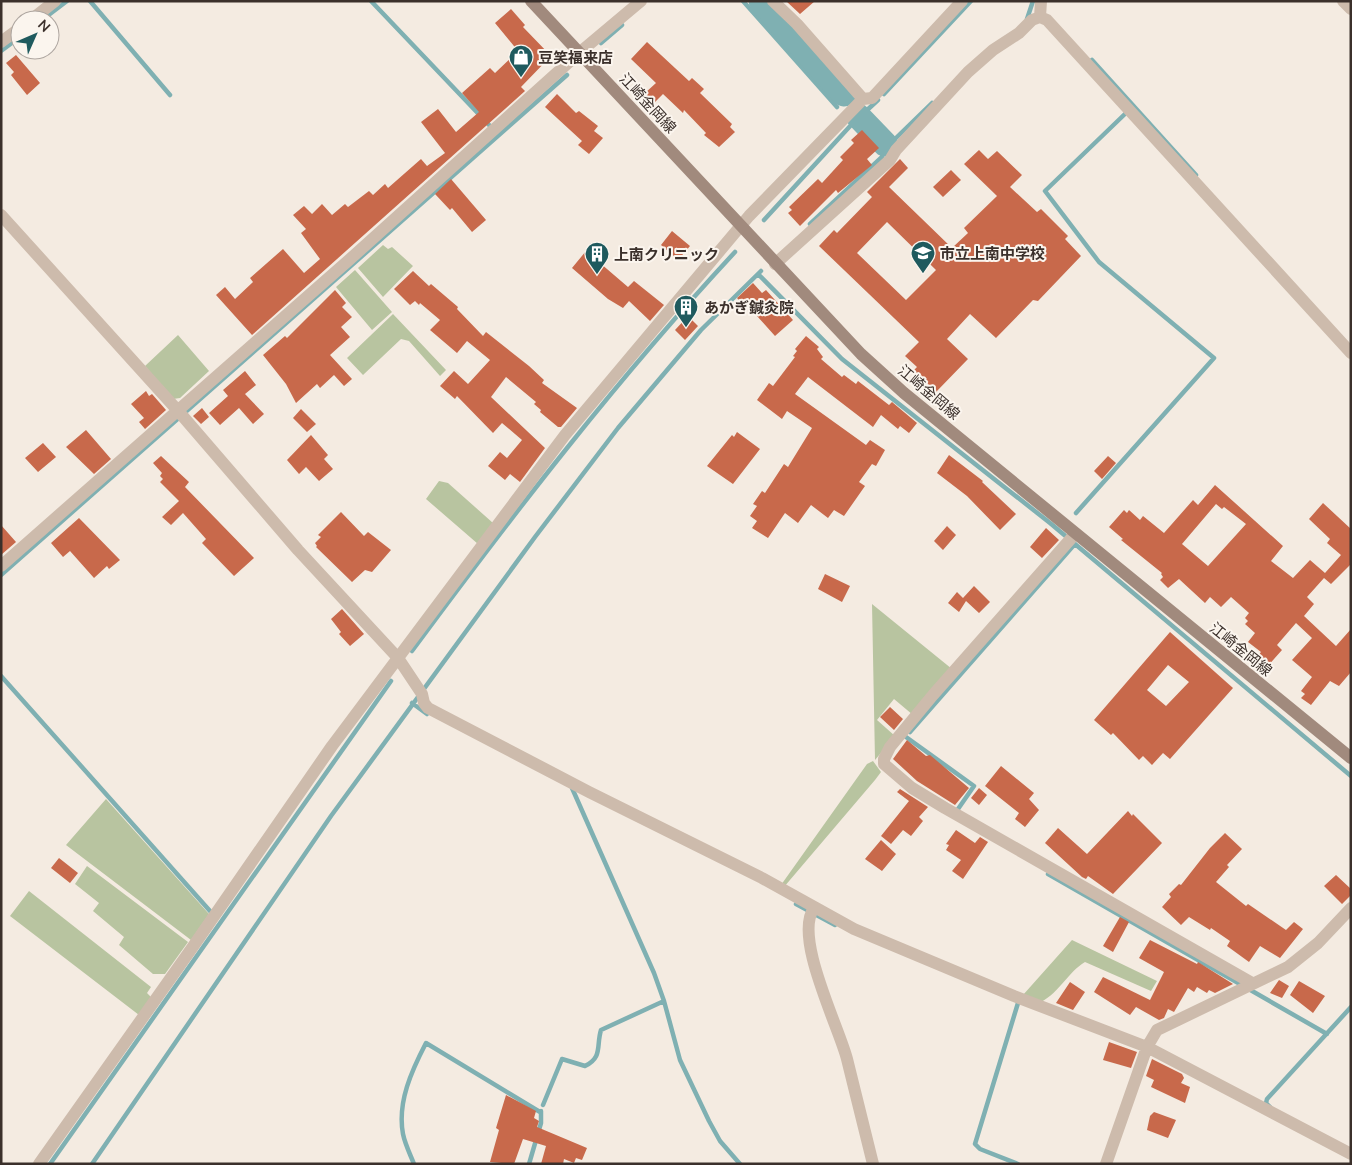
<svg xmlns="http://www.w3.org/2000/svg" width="1352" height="1165" font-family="Mulish,'Noto Sans JP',sans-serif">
  <rect width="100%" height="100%" fill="#f4ebe1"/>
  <!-- green -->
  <path fill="#b8c4a0" d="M 383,245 L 388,249 L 392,247 L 413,266 L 383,297 L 358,268 Z
    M 355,270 L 392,312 L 372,330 L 336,287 Z
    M 393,314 L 446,370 L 440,376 L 409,341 L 401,339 L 363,375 L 347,358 Z
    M 178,335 L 209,371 L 180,398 L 173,399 L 145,366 Z
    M 439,481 L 448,483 L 493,523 L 478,544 L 426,499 Z
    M 872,604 L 952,669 L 913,715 L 894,699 L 877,720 L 895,736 L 875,760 Z
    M 873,761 L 881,772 L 875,780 L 784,887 L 781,885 L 867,764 Z
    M 106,799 L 209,914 L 191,940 L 66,845 Z
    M 87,866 L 188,942 L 165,974 L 153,974 L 119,945 L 124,937 L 93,911 L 99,903 L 75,884 Z
    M 29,891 L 151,987 L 147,993 L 152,998 L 139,1015 L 10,916 Z
    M 1072,940 L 1157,981 L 1151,991 L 1085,962 C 1068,972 1060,992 1041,1002 L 1023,995 Z"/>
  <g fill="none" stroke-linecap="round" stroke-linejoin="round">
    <!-- stream -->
    <path stroke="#7fb0b2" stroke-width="4.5" d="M 90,1 L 170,95
      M 371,1 L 491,127
      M 743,1 L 837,107
      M 1027,19 L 1033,1
      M 42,20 L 67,1
      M 601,43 L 622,25
      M 1,51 L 20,37
      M 1092,60 L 1196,175
      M 884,94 L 971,1
      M 764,220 L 852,124 L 878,100
      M 810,224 L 882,157 L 885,144 L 896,138 L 932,103
      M 758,274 L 842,359 L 1050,523 L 1351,776
      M 1076,513 L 1214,358 L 1099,262 L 1045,191 L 1127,112
      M 1,575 L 567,75
      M 412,651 C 514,513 618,378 735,252
      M 1,676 L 210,911
      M 412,703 L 427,714
      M 910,732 L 1074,545
      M 906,737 L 974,786 L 958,809
      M 1048,874 L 1327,1034
      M 796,904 L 835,925
      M 664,1001 L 680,1060 L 709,1121 L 720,1141 L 740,1164
      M 1018,1003 L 975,1144 L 980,1149 L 1018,1164
      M 543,1105 L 562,1059 L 585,1066 C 603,1057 596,1046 601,1030 L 664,1001 L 654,973 L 572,788
      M 1270,1107 L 1266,1103 L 1267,1099 L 1351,1007
      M 50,1164 L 391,681
      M 92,1164 L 331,816 L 535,537 L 618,428 L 701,330 L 761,271
      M 414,1164 C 410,1154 405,1144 403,1134 C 397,1102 412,1070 426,1043 L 540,1112
      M 529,1164 L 541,1123 L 541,1111"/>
    <!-- river -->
    <path stroke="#7fb0b2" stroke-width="25" d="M 761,1 L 844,94
      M 858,116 L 885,144"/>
  </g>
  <!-- building -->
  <path fill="#c8694b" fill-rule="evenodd" d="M 786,1 L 815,1 L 800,14 Z
    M 511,9 L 525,25 L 523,27 L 551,56 L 521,87 L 525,91 L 252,335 L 216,295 L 225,287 L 235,299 L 253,282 L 250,278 L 283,249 L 304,273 L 320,259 L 301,233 L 306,229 L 293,215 L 304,206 L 312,214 L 322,204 L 332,215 L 345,204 L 348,207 L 369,191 L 373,195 L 385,184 L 388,188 L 421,159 L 427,166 L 445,153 L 421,122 L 438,109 L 456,132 L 479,112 L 462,93 L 490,68 L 495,73 L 518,51 L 495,23 Z
    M 647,42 L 689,81 L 692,78 L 704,89 L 700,93 L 732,124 L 730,127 L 735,132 L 719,147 L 704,135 L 706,133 L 684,110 L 683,113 L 663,94 L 654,103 L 645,93 L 656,83 L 631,59 Z
    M 16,55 L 40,83 L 27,95 L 11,75 L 14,72 L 6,63 Z
    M 557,94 L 576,113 L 579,111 L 598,126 L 594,131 L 603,138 L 589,154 L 578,145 L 582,141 L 545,107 Z
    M 862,130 L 879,148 L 867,159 L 872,165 L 838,193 L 836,190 L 800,226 L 788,213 L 792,210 L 789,207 L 818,179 L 822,183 L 843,160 L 840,157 L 854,143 L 851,140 Z
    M 979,150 L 988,159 L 997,151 L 1022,175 L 1010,187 L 1037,212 L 1041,209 L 1068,236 L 1065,239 L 1081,256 L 1038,301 L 1033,300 L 996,338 L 970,314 L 947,339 L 968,359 L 936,392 L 914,370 L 917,367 L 905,356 L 919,342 L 819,246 L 834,230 L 837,233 L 872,197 L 867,192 L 900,159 L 908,168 L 889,187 L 952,248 L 968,233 L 964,228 L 997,196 L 964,164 ZM 887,222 L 936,270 L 906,300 L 857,253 Z
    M 951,170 L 961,180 L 943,197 L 933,187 Z
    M 451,179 L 486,220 L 472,232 L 452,208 L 450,210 L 435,194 Z
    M 672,231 L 690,246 L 678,260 L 661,245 Z
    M 586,251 L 628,287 L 634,281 L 664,305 L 650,321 L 629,301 L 623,308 L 608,299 L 572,268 Z
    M 413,271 L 429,286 L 431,284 L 458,307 L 457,309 L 483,336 L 486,332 L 529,366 L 544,380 L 542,383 L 577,408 L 561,427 L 558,427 L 540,412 L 541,410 L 534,404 L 536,402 L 506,377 L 491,397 L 545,448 L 520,482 L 510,474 L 505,480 L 488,466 L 500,452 L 507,458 L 522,440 L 502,423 L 493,433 L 457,396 L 455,399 L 440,386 L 454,371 L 468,384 L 490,360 L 467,341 L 457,353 L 430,330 L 440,320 L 420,303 L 419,305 L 415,301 L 410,305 L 394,289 Z
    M 753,283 L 762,293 L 766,290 L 793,320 L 775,336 L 748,306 L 746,308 L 737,298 Z
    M 335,290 L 346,303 L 342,307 L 352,317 L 341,327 L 350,337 L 330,355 L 352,379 L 344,386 L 334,375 L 320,388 L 317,384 L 296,403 L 286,384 L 263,355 L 285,336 L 287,338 Z
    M 688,316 L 698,326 L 685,340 L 675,330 Z
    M 806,336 L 819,347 L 817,349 L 823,357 L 821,359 L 842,377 L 844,375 L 856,384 L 858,381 L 889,405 L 892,402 L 917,423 L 909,433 L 900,426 L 898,429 L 881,415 L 873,427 L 808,377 L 795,394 L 866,445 L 870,440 L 885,450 L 876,466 L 872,464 L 859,482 L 865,486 L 844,516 L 834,510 L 828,518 L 811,505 L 798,523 L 785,513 L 768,538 L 752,528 L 757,521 L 750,516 L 757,506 L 753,504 L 762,491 L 765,493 L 784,464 L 788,467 L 812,428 L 787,411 L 782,419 L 757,400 L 769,383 L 773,386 L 795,357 L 793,356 L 797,351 L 795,349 Z
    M 245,371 L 256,385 L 245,394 L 264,414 L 253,424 L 239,408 L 220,425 L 209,413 L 228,396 L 223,390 Z
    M 146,391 L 149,396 L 152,394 L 166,410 L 145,429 L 139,422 L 144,418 L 131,404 Z
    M 202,408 L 209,417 L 201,424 L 193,416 Z
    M 301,409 L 316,424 L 307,432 L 293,418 Z
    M 86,430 L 111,459 L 94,474 L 66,447 Z
    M 737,432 L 760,449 L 733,484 L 707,466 L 732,435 L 734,437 Z
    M 311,435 L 328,455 L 324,459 L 333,469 L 319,481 L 306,467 L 299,474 L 287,460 Z
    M 43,443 L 56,457 L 38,472 L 25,458 Z
    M 949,455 L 983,481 L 982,482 L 1016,514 L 1000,530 L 967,496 L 937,473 Z
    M 161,456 L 189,482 L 185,487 L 254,558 L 234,576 L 202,543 L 206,539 L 183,513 L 171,525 L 162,517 L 179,501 L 160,482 L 163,479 L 160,476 L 162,473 L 153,463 Z
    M 1108,456 L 1116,463 L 1102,479 L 1094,471 Z
    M 1215,485 L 1283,546 L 1271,561 L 1293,578 L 1310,560 L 1325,573 L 1341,555 L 1327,543 L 1330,539 L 1309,519 L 1323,503 L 1351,529 L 1351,564 L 1331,584 L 1324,578 L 1307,597 L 1314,604 L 1304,616 L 1336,646 L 1351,629 L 1351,672 L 1339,686 L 1330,681 L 1311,705 L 1301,698 L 1305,694 L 1301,691 L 1312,677 L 1292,660 L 1312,638 L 1296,623 L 1277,645 L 1282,650 L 1267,667 L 1256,658 L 1261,652 L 1248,642 L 1255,633 L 1245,624 L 1248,621 L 1245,618 L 1249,613 L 1231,597 L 1221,607 L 1210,597 L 1205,603 L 1179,579 L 1168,588 L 1160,580 L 1163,577 L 1161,574 L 1162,573 L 1121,540 L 1123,539 L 1109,527 L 1124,510 L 1127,513 L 1129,510 L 1140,520 L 1143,516 L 1164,533 L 1193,500 L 1198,505 ZM 1216,504 L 1222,509 L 1224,507 L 1246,524 L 1208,566 L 1182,544 Z
    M 341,512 L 364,536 L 368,532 L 391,550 L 372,572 L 365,570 L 352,582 L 316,547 L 317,546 L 315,543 L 321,537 L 318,535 Z
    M 79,518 L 120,560 L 109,569 L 107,566 L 94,578 L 70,551 L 63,557 L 51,543 Z
    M 1,525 L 16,542 L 1,555 Z
    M 947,526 L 956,535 L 943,550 L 934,541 Z
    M 1046,528 L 1059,540 L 1042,558 L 1030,547 Z
    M 825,574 L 850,586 L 842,602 L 818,589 Z
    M 974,586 L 990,602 L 979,613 L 966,601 L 959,612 L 948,603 L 957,592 L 963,598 Z
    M 342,609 L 364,634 L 350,646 L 339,634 L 341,632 L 331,619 Z
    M 1170,632 L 1233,688 L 1170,759 L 1163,753 L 1152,765 L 1143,756 L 1139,760 L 1113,733 L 1111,735 L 1094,720 ZM 1168,665 L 1189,682 L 1166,706 L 1147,690 Z
    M 890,707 L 903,719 L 894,730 L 880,717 Z
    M 907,740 L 926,756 L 930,755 L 969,788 L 955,805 L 917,781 L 893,759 Z
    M 1001,766 L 1034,793 L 1029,799 L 1039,810 L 1025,827 L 1015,819 L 1019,813 L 985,786 Z
    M 979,788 L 987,795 L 979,805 L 971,798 Z
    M 900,789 L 928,807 L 919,817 L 923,821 L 911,836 L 903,830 L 891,844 L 881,836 L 909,801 L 897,792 Z
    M 1128,811 L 1132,816 L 1133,814 L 1162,843 L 1113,894 L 1088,876 L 1086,879 L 1082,877 L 1045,843 L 1058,828 L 1087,854 Z
    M 956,830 L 975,843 L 980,837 L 988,842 L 963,879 L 952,871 L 961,860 L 946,850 L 949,845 L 946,844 Z
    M 1225,833 L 1242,849 L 1227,865 L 1229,867 L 1216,882 L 1246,906 L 1248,904 L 1286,930 L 1294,922 L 1303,929 L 1280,958 L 1260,946 L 1249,962 L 1227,946 L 1230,941 L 1211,928 L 1210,930 L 1189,917 L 1181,925 L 1162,907 L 1171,897 L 1169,894 L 1179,884 L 1181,885 L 1210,848 Z
    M 881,840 L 896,854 L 882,871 L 865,859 Z
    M 59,858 L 78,873 L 70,883 L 51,868 Z
    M 1336,875 L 1351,889 L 1351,895 L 1342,904 L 1324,886 Z
    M 1120,917 L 1129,922 L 1113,952 L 1103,946 Z
    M 1150,940 L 1197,964 L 1198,962 L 1233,984 L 1215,993 L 1209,990 L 1207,993 L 1197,987 L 1194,992 L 1188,988 L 1174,1012 L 1168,1009 L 1164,1018 L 1159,1020 L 1136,1007 L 1130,1015 L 1094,992 L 1103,977 L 1150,1000 L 1164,972 L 1139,958 Z
    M 1279,980 L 1289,986 L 1282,998 L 1270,993 Z
    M 1299,981 L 1325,996 L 1313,1013 L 1290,995 Z
    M 1070,982 L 1085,992 L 1073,1010 L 1056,1003 Z
    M 1109,1042 L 1137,1052 L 1131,1068 L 1103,1060 Z
    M 1152,1059 L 1182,1074 L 1184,1078 L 1181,1083 L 1190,1087 L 1185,1103 L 1151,1087 L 1154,1080 L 1146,1076 Z
    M 506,1095 L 536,1111 L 534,1118 L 539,1121 L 537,1127 L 587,1148 L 582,1160 L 576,1158 L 574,1163 L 564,1159 L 563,1164 L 541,1164 L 546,1146 L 523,1139 L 514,1164 L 490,1162 L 499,1130 L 496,1128 Z
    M 1154,1112 L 1176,1120 L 1168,1138 L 1147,1130 L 1150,1116 Z"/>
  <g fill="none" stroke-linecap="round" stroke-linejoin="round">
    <!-- street -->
    <path stroke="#cdbbac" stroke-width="12" d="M 773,1 L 797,24 L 863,99
      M 1041,1 L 1040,17 L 1047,20 L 1351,353
      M 1343,1 L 1351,9
      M 31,20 L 55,1
      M 1,42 L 20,28
      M 1,215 L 180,413 L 298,550 L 398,658 L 422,694 L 424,703 L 428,708 L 589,792 L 762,878 L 854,929 L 1014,996 L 1147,1047 L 1351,1154
      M 775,264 L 890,160 L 896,150 L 968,72 L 993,50 L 1019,33 L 1032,20 L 1040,17
      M 1075,534 L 933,695 L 890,747 L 884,759 L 884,764 L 912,788 L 945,808 L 1252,983
      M 1,566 L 349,260 L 579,53 L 641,1
      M 814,908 C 793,937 839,1027 847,1059 C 856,1094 864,1129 873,1164
      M 39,1164 L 192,948 L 332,746 L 565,435 L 749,216 L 863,99 L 872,98 L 962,1
      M 1106,1164 L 1147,1047 L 1157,1030 L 1288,967 L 1318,943 L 1351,908"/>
    <!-- secondary -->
    <path stroke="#a18a7d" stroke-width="12" d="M 531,1 L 861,354 L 904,393 L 1351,758"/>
  </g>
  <!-- icons -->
  <defs>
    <symbol id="shop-pin" viewBox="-11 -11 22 30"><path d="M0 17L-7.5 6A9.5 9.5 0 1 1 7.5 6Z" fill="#1f5a5e" stroke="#fbf5ee"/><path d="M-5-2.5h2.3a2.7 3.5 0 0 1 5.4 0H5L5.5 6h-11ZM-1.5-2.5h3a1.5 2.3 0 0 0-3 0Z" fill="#fff"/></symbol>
    <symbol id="school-pin" viewBox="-11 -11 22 30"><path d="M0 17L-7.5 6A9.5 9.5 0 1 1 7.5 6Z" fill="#1f5a5e" stroke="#fbf5ee"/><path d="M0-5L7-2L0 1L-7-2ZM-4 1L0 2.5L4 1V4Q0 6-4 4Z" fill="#fff"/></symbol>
    <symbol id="building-pin" viewBox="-11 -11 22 30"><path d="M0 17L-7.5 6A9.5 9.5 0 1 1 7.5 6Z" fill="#1f5a5e" stroke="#fbf5ee"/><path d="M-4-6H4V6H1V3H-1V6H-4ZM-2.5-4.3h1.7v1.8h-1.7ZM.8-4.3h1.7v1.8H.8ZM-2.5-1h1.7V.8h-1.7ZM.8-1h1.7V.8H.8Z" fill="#fff"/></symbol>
  </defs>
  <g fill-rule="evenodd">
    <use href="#shop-pin" x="507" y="43" width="28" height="38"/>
    <use href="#school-pin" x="909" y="239" width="28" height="38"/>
    <use href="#building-pin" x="583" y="240" width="28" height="38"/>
    <use href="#building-pin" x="672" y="293" width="28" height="38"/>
  </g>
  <g text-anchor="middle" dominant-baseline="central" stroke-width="4" stroke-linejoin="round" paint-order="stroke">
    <!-- poi labels -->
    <g font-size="15" font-weight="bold" fill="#3b302b" stroke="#fbf5ee" text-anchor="start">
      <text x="538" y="57">豆笑福来店</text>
      <text x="940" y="253">市立上南中学校</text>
      <text x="614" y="254">上南クリニック</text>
      <text x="704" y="307">あかぎ鍼灸院</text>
    </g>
    <!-- street labels -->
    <g font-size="15" fill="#3b302b" stroke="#fbf5ee">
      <text transform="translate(648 103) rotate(47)">江崎金岡線</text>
      <text transform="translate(929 392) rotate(40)">江崎金岡線</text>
      <text transform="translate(1241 649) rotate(39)">江崎金岡線</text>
    </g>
  </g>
  <!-- border -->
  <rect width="1352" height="1165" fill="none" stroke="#3b302b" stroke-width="5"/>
  <!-- north arrow -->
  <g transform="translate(35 35) rotate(45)"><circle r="24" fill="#fbf5ee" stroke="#aea6a0"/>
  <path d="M0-4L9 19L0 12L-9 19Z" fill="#1f5a5e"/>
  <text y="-8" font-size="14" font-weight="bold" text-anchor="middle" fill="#3b302b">N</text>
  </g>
</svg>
